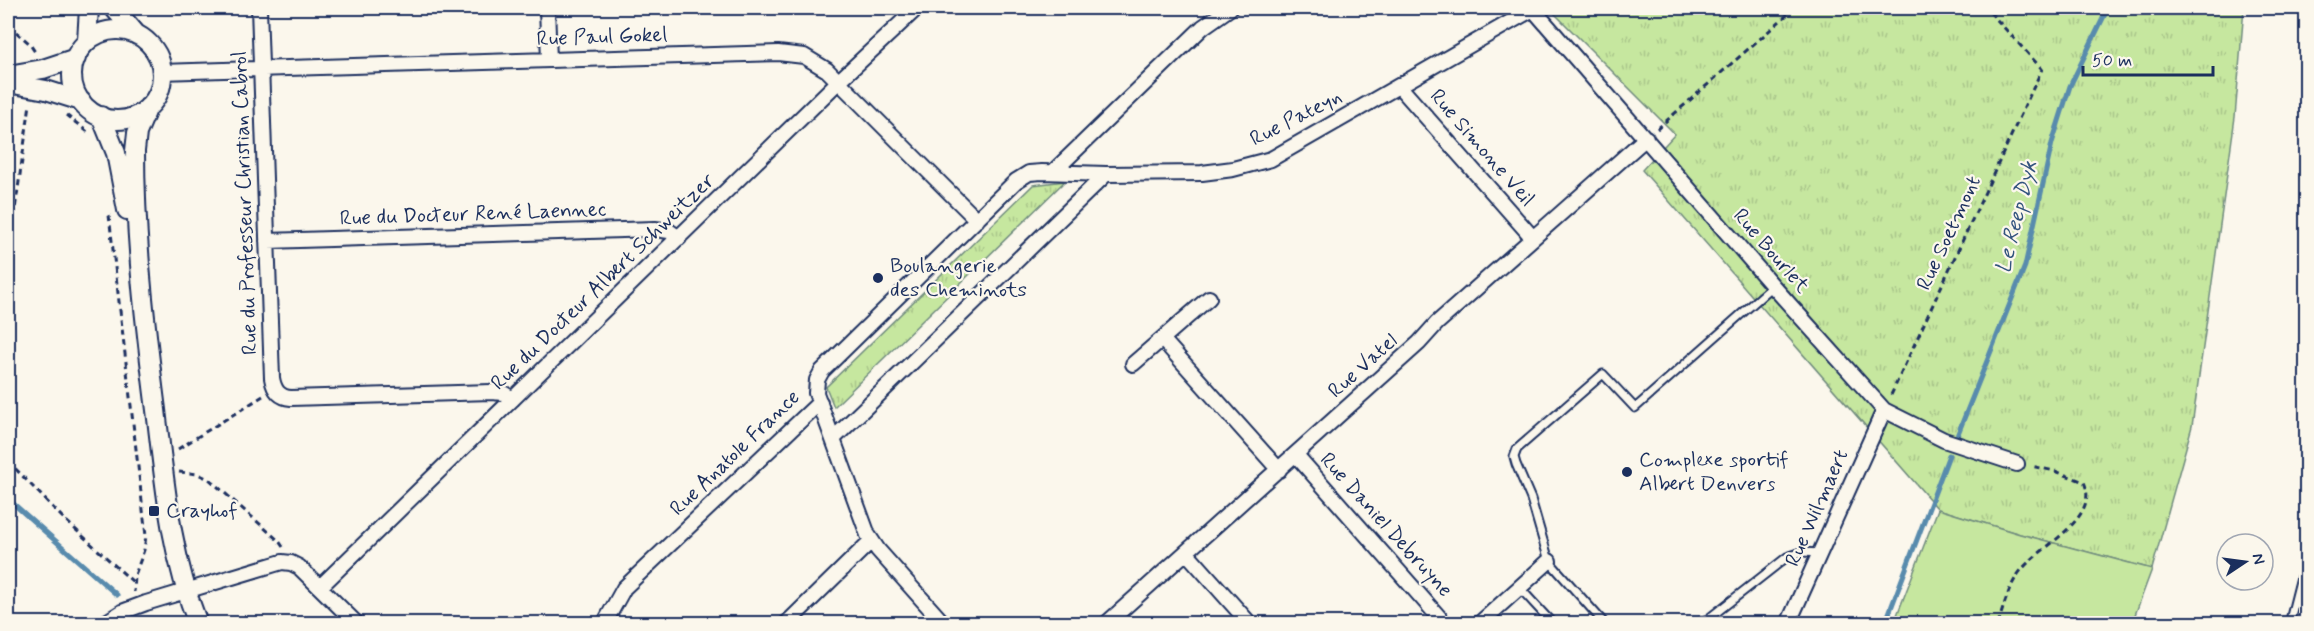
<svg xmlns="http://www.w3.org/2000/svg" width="2314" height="631" font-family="Mynerve,sans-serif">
  <defs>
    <pattern id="grass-tufts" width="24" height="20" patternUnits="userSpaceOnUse" patternTransform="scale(1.5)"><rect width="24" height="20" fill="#c6e79f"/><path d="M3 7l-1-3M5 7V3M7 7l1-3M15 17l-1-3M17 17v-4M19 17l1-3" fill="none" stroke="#aac68b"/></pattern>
  </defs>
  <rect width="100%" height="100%" fill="#fbf7ec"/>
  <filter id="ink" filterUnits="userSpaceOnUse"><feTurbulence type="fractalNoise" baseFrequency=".0167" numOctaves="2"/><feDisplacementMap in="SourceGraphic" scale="12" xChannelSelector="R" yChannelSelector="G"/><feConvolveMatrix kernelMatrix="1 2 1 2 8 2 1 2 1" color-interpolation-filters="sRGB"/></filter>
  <g filter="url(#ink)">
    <!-- grass -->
    <path fill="url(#grass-tufts)" stroke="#708b7e" stroke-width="1.5" d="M 1549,8 L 2244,8 L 2235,117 L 2192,426 L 2152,569 L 2020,534 L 1938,509 L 1642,170 L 1675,134 Z
      M 1065,181 L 834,407 L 826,387 L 1033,185 Z"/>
    <!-- garden -->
    <path fill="#c6e79f" stroke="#708b7e" stroke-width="1.5" d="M 1938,509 L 2020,534 L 2152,569 L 2132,623 L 1894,623 Z"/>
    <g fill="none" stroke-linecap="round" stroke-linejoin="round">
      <!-- stream -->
      <path stroke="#588bad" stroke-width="5" d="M 1957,436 L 2025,266 L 2052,143 L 2070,86 L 2108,8
        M 8,499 L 117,595
        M 1885,624 L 1949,455"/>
      <defs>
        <path id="service" d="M 1519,587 L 1553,624
          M 1605,624 L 1549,561 L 1531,499 L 1516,464 L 1514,457 L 1517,449 L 1603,374 L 1635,408 L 1773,286
          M 1695,624 L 1708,619 L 1787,557 L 1802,552 L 1820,553
          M 2289,624 L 2306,557"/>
        <path id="minor" d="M 259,8 L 272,378 C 274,390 279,397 291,398 L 491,392 L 503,393 L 513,399
          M 547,8 L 549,60
          M 161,72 L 778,53 L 804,56 L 827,70 L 977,220
          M 1399,86 L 1533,238
          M 1053,172 L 1203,27 L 1230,8
          M 267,241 L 655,229 L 669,231 L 679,238
          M 1162,339 L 1279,470
          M 1133,364 L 1209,298
          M 833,439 L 1106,174
          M 1296,455 L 1445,624
          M 1186,552 L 1250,624
          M 320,587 L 839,81 L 917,8
          M 103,624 L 122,612 L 146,603 L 282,562 L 291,563 L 299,567 L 357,624
          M 604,624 L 624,588 L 820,402
          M 786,624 L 871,541
          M 944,624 L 878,550 L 868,535 L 816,393 L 817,380 L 822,371 L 1016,181 L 1029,173 L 1042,172 L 1106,174 L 1202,173 L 1233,169 L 1271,159 L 1533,9 L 1773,286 L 1884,410 L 1944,440 L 2017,464
          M 1106,624 L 1419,343 L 1437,323 L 1646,138
          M 1479,624 L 1549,561
          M 1788,624 L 1884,410"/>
        <path id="tertiary" d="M 114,8 L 137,35
          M72 75a45 45 0 1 1 90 0a45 45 0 1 1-90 0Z
          M 87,41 L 89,8
          M 8,75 L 43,69 L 76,58
          M 8,83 L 46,90 L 81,101
          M 148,107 L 137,133 L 135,151 C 135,238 145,324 156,410 C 165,485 170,552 198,624
          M 101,116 L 116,153 L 127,210"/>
      </defs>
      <!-- service casing -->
      <use href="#service" stroke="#1b2f5e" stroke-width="11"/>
      <!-- minor casing -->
      <use href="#minor" stroke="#1b2f5e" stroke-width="18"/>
      <!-- tertiary casing -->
      <use href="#tertiary" stroke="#1b2f5e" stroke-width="22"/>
      <!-- path -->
      <path stroke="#1b2f5e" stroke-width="3" stroke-dasharray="6 4.5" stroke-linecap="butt" d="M 8,25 L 29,43 L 35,52
        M 66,115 L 89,133
        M 1657,129 L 1795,8
        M 109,215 L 146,536 L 144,550 L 135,575 L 134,592
        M 8,259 L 30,104
        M 1891,395 L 2042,69 L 1986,8
        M 178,449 L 263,396
        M 8,461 L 63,518 L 133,582
        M 179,472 L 198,474 L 209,479 L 279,541 L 283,547
        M 1998,624 C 2004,605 2010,582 2023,568 C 2043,545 2100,518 2084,482 L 2055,471 L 2031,466"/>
      <!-- service -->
      <use href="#service" stroke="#fbf7ec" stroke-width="7"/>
      <!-- minor -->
      <use href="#minor" stroke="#fbf7ec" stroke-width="14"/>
      <!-- tertiary -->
      <use href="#tertiary" stroke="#fbf7ec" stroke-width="18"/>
    </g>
  </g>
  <!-- markers -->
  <g fill="#1b2f5e" stroke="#fbf7ec" stroke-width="2">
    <circle cx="878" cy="278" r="6"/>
    <circle cx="1627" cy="472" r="6"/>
    <rect x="148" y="505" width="12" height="12" rx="3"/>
  </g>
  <g text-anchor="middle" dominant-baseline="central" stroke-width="4.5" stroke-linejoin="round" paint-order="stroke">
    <!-- street labels -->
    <g font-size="21" fill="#1b2f5e" stroke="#fbf7ec">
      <text transform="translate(602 37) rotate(-2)">Rue Paul Gokel</text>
      <text transform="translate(1296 118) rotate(-27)">Rue Pateyn</text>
      <text transform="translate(1482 148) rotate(49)">Rue Simone Veil</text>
      <text transform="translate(245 203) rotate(-92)">Rue du Professeur Christian Cabrol</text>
      <text transform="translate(473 214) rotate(-2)">Rue du Docteur René Laennec</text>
      <text transform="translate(1949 233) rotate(-65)">Rue Soetmont</text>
      <text transform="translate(1771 251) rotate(49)">Rue Bourlet</text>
      <text transform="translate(603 282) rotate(-44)">Rue du Docteur Albert Schweitzer</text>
      <text transform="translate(1363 366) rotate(-42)">Rue Vatel</text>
      <text transform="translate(735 453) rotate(-44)">Rue Anatole France</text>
      <text transform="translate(1817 508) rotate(-66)">Rue Wilmaert</text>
      <text transform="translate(1386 525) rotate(48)">Rue Daniel Debruyne</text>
    </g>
    <!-- poi labels -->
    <g font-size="21" fill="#1b2f5e" stroke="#fbf7ec" text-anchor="start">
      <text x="890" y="266">Boulangerie<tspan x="890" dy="24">des Cheminots</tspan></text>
      <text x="1639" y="460">Complexe sportif<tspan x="1639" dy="24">Albert Denvers</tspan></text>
      <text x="166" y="511">Crayhof</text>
    </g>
    <!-- water labels -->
    <g font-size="22" font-style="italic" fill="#34557f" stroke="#fbf7ec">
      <text transform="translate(2017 217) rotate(-76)">Le Reep Dyk</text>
    </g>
  </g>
  <!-- margin -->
  <rect width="2314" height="631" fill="none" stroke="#fbf7ec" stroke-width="30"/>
  <rect x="15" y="15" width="2284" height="601" fill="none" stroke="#1b2f5e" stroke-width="2" filter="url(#ink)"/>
  <!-- north arrow -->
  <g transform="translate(2245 562) rotate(77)"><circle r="28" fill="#fbf7ec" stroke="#a1a7b3" stroke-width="1.5"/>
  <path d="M0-4.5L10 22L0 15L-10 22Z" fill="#1b2f5e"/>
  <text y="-9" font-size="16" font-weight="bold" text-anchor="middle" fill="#1b2f5e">N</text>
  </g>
  <!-- scale -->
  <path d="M2083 66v9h130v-9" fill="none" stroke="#1b2f5e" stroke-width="3"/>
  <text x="2092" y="66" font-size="18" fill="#1b2f5e" stroke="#fbf7ec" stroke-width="4.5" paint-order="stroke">50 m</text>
</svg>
